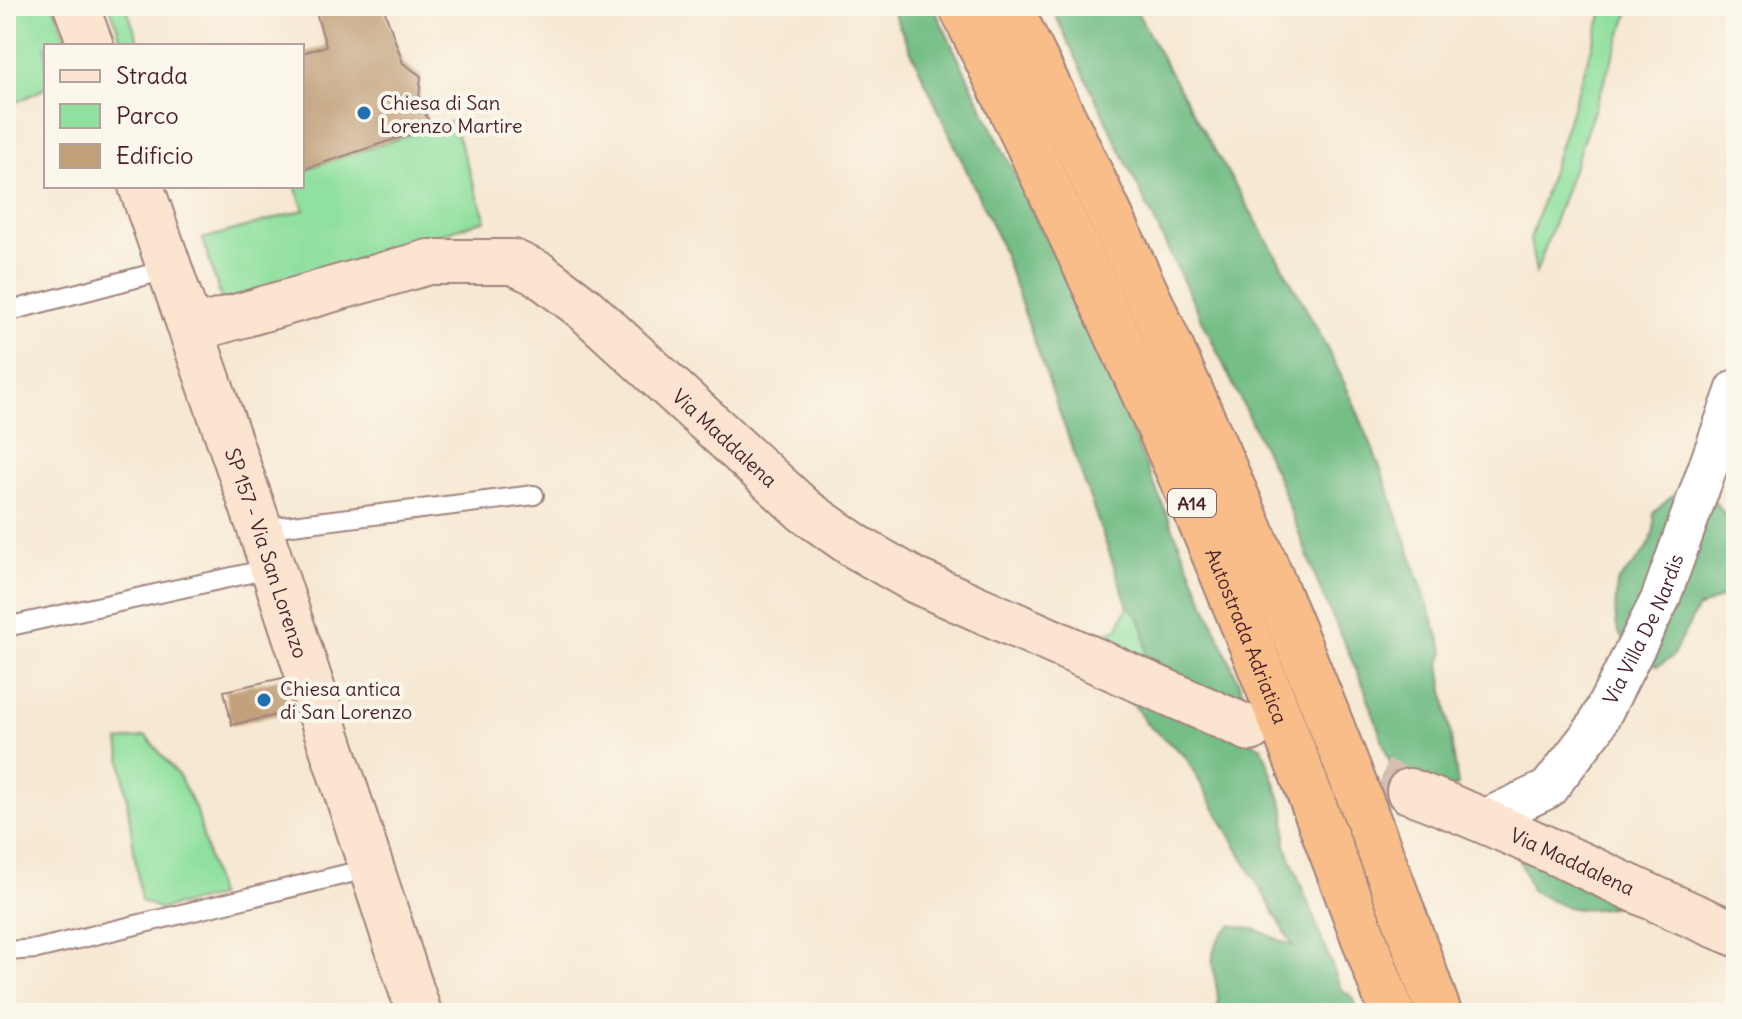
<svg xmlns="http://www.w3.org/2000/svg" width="1742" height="1019" font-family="Delius,sans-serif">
  <rect width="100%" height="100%" fill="#fbf7ec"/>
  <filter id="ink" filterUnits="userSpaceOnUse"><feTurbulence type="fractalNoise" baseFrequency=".0125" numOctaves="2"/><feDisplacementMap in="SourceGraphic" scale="16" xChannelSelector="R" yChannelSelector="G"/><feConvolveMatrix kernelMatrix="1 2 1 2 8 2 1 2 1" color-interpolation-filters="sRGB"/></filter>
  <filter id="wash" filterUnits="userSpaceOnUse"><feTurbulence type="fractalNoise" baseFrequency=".006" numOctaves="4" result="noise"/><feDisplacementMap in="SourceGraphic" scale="32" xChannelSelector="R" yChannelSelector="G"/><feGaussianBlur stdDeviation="1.8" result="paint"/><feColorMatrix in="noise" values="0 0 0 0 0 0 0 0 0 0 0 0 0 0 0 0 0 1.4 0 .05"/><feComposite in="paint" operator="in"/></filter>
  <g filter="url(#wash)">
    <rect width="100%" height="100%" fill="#f6e8d2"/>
    <!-- green -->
    <path fill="#90e09f" stroke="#6d8065" stroke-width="2" d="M 6,6 L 54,6 L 69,46 L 46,46 L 46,88 L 6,107 Z
      M 110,6 L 126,6 L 140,46 L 123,46 Z
      M 1605,6 L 1631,6 L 1536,273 L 1530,239 Z
      M 452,121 L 486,220 L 222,302 L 203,239 L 304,210 L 295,186 L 302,186 L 302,170 Z
      M 1128,606 C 1147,620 1147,646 1145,667 L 1077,629 L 1102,635 L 1117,629 Z
      M 146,736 L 179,776 L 197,812 L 218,896 L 161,909 L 141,901 L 119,741 Z"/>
    <!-- forest -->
    <path fill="#74be86" stroke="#5f6e58" stroke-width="2" d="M 890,6 L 933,6 L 1071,290 L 1257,725 L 1145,667 C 1147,646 1147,620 1128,606 L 998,238 Z
      M 1051,6 L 1134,6 C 1198,130 1277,247 1339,372 C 1383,461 1410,558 1444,651 L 1440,664 L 1458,785 L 1452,788 L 1402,776 L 1391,765 L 1364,687 L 1321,591 L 1278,478 Z
      M 1686,484 C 1735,503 1736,540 1736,586 L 1734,591 L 1697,609 L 1671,658 L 1657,666 C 1614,640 1613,633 1617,583 C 1636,561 1660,544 1653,513 Z
      M 1124,691 L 1262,747 L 1285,811 L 1286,846 L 1341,989 L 1352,997 L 1358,1013 L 1218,1013 C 1222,976 1196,954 1232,925 L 1257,930 L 1293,946 L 1185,756 L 1148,725 Z
      M 1516,850 L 1615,906 C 1579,914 1562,908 1531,890 Z"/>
    <g id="blocks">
      <!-- building -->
      <path fill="#c1a07a" d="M 314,6 L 383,6 L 403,63 L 421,76 L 419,99 L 431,127 L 302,170 L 302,53 L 326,46 Z
        M 296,675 L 304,709 L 232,725 L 224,691 Z"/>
    </g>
  </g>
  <g filter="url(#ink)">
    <use href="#blocks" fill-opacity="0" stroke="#a0847e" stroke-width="2"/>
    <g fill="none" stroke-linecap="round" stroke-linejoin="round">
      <!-- secondary-tunnel -->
      <path stroke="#d4c0b1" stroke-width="44" stroke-dasharray="44 22" stroke-linecap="butt" d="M 1319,756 L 1409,791"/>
      <defs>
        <path id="lane" d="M 6,312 L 170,269
          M 260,529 L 534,495
          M 6,627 L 273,568
          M 6,951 L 37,949 L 371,868"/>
        <g id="street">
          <path id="s1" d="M 1484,819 L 1548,789 L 1595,728 L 1660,600 L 1736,389"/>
        </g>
        <g id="secondary">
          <path d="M 76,6 L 91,46"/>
          <path id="s2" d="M 141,186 L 260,529 L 419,1013"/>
          <path id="s3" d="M 193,329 L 429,262 L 513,262 L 539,274 L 584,308 L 805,511 L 855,546 L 916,581 L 1250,729"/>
          <path id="s4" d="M 1409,791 C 1521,832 1626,889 1736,934"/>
        </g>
        <g id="highway">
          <path id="s5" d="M 961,6 C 1045,178 1127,351 1203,528 C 1271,687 1331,851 1392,1013"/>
          <path d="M 1009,6 C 1171,332 1318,669 1439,1013"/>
        </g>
      </defs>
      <!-- lane casing -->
      <use href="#lane" stroke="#a0847e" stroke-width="22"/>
      <!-- street casing -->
      <use href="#street" stroke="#a0847e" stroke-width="42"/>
      <!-- secondary casing -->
      <use href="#secondary" stroke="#a0847e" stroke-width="48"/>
      <!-- highway casing -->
      <use href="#highway" stroke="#a0847e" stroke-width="48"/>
      <!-- lane -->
      <use href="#lane" stroke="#fff" stroke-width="18"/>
      <!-- street -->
      <use href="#street" stroke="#fff" stroke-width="38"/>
      <!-- secondary -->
      <use href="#secondary" stroke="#fce5d0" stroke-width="44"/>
      <!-- highway -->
      <use href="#highway" stroke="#f8bd89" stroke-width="44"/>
    </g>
  </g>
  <!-- markers -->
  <g fill="#1f6fb2" stroke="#fbf7ec" stroke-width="3">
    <circle cx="364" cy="113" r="8"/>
    <circle cx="264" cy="700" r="8"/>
  </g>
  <g text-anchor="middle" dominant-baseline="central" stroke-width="8" stroke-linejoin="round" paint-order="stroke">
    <!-- shield labels -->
    <rect fill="#fbf7ec" stroke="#7f6065" stroke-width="2" x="1168" y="489" width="48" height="28" rx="6"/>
    <g font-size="18" font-weight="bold" fill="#4a1f2b">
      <text x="1192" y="503">A14</text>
    </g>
    <!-- poi labels -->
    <g font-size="20" fill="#4a1f2b" stroke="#fbf7ec" text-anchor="start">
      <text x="380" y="102">Chiesa di San<tspan x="380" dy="23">Lorenzo Martire</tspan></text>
      <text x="280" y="688">Chiesa antica<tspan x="280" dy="23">di San Lorenzo</tspan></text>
    </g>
    <!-- street labels -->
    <g font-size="20" fill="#4a1f2b" stroke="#fbf7ec">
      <text stroke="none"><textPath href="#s3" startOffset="606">Via Maddalena</textPath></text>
      <text stroke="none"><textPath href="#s2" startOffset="388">SP 157 - Via San Lorenzo</textPath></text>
      <text stroke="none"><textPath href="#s1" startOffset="258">Via Villa De Nardis</textPath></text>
      <text stroke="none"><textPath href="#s5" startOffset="692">Autostrada Adriatica</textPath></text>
      <text stroke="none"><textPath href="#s4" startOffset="178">Via Maddalena</textPath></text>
    </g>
  </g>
  <!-- margin -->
  <rect width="1742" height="1019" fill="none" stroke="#fbf7ec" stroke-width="32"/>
  <!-- legend -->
  <rect x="44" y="44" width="260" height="144" fill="#fbf7ec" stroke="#b4a19f" stroke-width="2"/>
  <rect x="60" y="70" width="40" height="12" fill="#fce5d0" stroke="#b4a19f" stroke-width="2"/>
  <text x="116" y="84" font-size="24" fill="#4a1f2b">Strada</text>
  <rect x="60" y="104" width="40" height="24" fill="#90e09f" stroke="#b4a19f" stroke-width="2"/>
  <text x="116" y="124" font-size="24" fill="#4a1f2b">Parco</text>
  <rect x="60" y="144" width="40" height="24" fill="#c1a07a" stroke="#b4a19f" stroke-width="2"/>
  <text x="116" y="164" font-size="24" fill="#4a1f2b">Edificio</text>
</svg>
